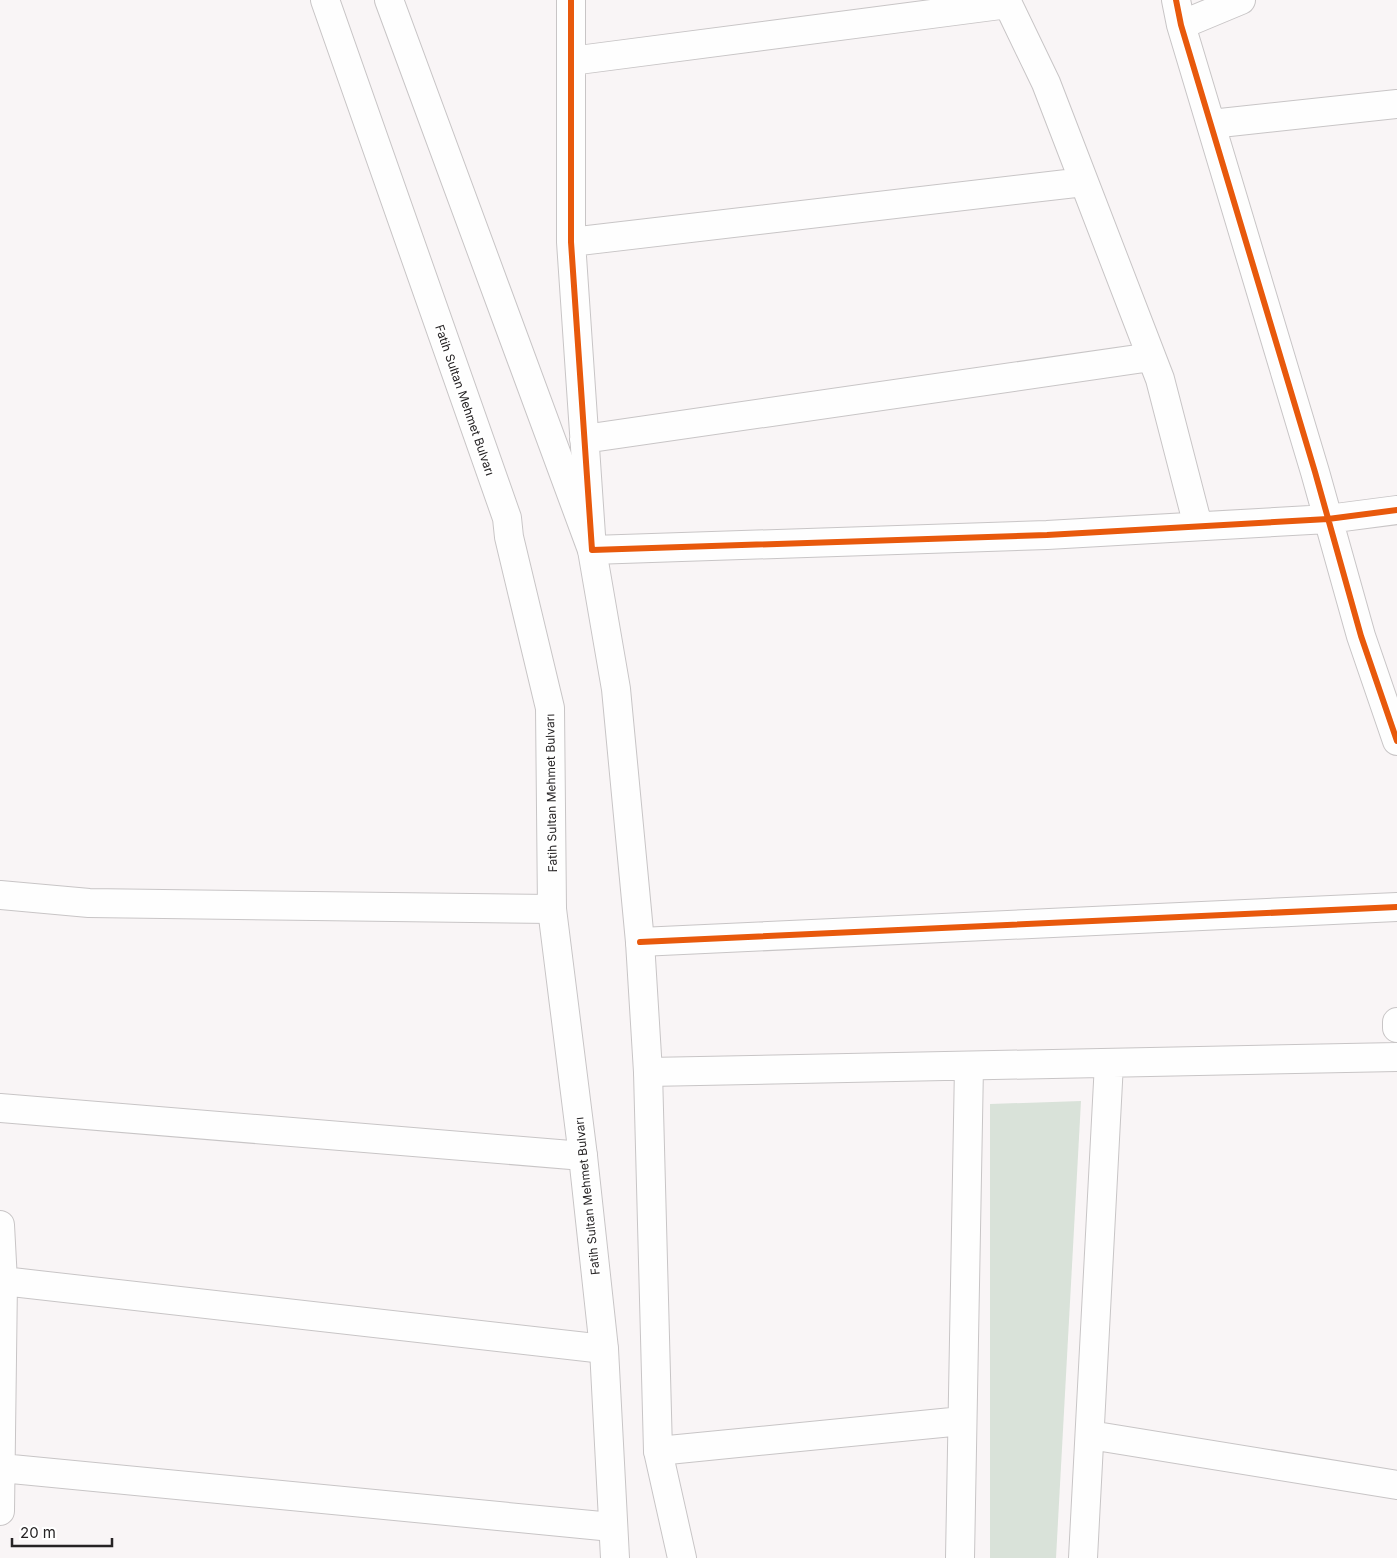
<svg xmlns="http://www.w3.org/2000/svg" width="1397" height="1558" font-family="Inter,sans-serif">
  <rect width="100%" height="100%" fill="#f9f5f6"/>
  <!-- green -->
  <path fill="#d9e2d9" d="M 1081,1101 L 1056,1558 L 990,1558 L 990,1104 Z"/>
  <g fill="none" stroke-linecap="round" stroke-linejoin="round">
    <defs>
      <path id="minor" d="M 571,0 L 571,242 L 592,550 L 1047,535 L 1328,519 L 1397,510
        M 1006,0 L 1046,83 L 1160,379 L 1198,526
        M 1176,0 L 1181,25 L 1315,472 L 1361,636 L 1397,741
        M 1181,25 L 1241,0
        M 571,61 L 1008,4
        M 1211,124 L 1397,104
        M 571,242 L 1084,182
        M 584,439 L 1151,357
        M 0,895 L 89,903 L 552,909
        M 640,942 L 1397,907
        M 1397,1022 L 1397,1028
        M 648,1072 L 1397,1057
        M 0,1108 L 583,1156
        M 0,1225 L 3,1281 L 0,1511
        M 3,1281 L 604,1349
        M 1090,1435 L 1397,1485
        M 658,1451 L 962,1421
        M 1,1468 L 612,1527
        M 960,1558 L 969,1066
        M 1083,1558 L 1109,1063"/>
      <path id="major" d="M 325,0 L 507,518 L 509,537 L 550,708 L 552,909 L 583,1156 L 604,1349 L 615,1558
        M 389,0 L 592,550 L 616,689 L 640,942 L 648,1072 L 658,1451 L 682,1558"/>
    </defs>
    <!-- minor casing -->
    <use href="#minor" stroke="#c8c5c6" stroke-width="30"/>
    <!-- major casing -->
    <use href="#major" stroke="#c8c5c6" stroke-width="30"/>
    <!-- minor -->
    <use href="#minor" stroke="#fefefe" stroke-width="28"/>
    <!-- major -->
    <use href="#major" stroke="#fefefe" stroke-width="28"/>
    <defs>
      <path id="cycleway" d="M 571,0 L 571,242 L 592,550 L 1047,535 L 1328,519 L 1397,510
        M 1176,0 L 1181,25 L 1315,472 L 1361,636 L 1397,741
        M 640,942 L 1397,907"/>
    </defs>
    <!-- cycleway casing -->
    <use href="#cycleway" stroke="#fff" stroke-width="9"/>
    <!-- cycleway -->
    <use href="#cycleway" stroke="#e8590c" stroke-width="6"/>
  </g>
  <g text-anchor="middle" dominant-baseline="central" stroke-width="4" stroke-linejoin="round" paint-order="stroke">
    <!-- street labels -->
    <g font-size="12" fill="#262324" stroke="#fff">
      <text transform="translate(465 400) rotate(71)">Fatih Sultan Mehmet Bulvarı</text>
      <text transform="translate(551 793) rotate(-91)">Fatih Sultan Mehmet Bulvarı</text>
      <text transform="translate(587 1196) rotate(-96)">Fatih Sultan Mehmet Bulvarı</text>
    </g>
  </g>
  <!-- scale -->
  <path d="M12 1538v8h100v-8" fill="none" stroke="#262324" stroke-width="2.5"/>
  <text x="20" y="1538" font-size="15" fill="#262324" stroke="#ffffff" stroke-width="4" paint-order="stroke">20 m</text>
</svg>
